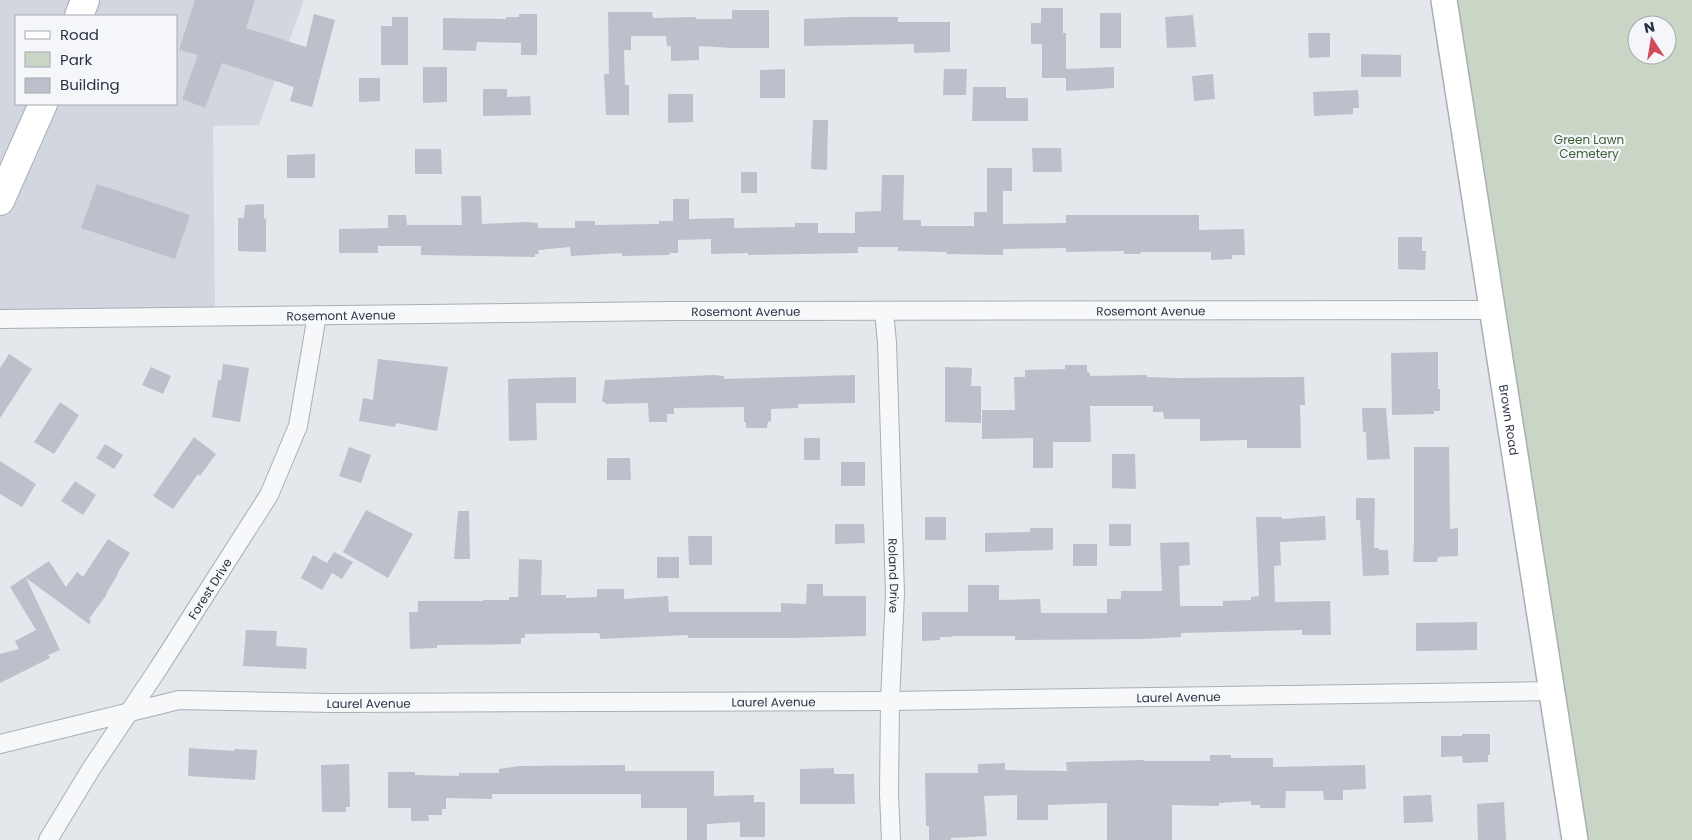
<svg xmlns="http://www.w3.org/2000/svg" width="1692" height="840" font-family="Poppins,sans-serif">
  <rect width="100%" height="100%" fill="#e4e7ec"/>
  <!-- built -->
  <path fill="#d2d6de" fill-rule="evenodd" d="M 0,0 L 304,0 L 259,125 L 213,126 L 215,312 L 0,314 ZM 16,16 L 176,16 L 176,104 L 16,104 Z"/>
  <!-- green -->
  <path fill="#c9d6c5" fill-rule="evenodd" d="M 1456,0 L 1692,0 L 1692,840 L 1587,840 ZM 1637,25 L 1667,25 L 1667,55 L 1637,55 Z"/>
  <!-- building -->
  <path fill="#bbc0ca" d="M 195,0 L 255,0 L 246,28 L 306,47 L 314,14 L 335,20 L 312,107 L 290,101 L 294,87 L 222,63 L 205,108 L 182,99 L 198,55 L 179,50 Z
    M 1041,8 L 1063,8 L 1063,33 L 1066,33 L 1066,69 L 1114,67 L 1114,88 L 1066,91 L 1066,78 L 1042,78 L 1042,44 L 1031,44 L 1031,23 L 1041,23 Z
    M 732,10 L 769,10 L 769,48 L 732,48 L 699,46 L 699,60 L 671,61 L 671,46 L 667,46 L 666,36 L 631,36 L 631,50 L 624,50 L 625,85 L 629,85 L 629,115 L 606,115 L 604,74 L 609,74 L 608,12 L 652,12 L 653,18 L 696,17 L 696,19 L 732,19 Z
    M 1100,13 L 1121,13 L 1121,48 L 1100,48 Z
    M 519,14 L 537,14 L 537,55 L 521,55 L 521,43 L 477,42 L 476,51 L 443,50 L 443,18 L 506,19 L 506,17 L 519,17 Z
    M 1193,15 L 1196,47 L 1167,48 L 1165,17 Z
    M 392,17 L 408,17 L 408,65 L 381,65 L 381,26 L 392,26 Z
    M 850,17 L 898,17 L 898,22 L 950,22 L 950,52 L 914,53 L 914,44 L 804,46 L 804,19 Z
    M 1308,33 L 1330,33 L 1330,57 L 1309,58 Z
    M 1361,54 L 1401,55 L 1401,77 L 1361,77 Z
    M 423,67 L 447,67 L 447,102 L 423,103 Z
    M 785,69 L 785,98 L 760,98 L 760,70 Z
    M 944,69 L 967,69 L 966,95 L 943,95 Z
    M 1213,74 L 1215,99 L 1194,101 L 1192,76 Z
    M 359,78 L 380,78 L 380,101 L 359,102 Z
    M 973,87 L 1006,87 L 1006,98 L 1028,98 L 1028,121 L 972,121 Z
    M 483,89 L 507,89 L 507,97 L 530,96 L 531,115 L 483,116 Z
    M 1358,90 L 1359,108 L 1353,108 L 1353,114 L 1314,116 L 1313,92 Z
    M 668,94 L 693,94 L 693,122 L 668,123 Z
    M 813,120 L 828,120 L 827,170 L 811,169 Z
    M 1032,148 L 1061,148 L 1062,172 L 1033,172 Z
    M 415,149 L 441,149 L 442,174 L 415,174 Z
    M 315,154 L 315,178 L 287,178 L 287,155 Z
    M 987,168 L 1012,168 L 1012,191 L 1003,191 L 1003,224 L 1066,223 L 1066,215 L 1199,215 L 1199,230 L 1244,229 L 1245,255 L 1232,255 L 1232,259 L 1211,260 L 1211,252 L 1140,252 L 1141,254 L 1124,254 L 1124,251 L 1066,252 L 1066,248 L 1003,249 L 1003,255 L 946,254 L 947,252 L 898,251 L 898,247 L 858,247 L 858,253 L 748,255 L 748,253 L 711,254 L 711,239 L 678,240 L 678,253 L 670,253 L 669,255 L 622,256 L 622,253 L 571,256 L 570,247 L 538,250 L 539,254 L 535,254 L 535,257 L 421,255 L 421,246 L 378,246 L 378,253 L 339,253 L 339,229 L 388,228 L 388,215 L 406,215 L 407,225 L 462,225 L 461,196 L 481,196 L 482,224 L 525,222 L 538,223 L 538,228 L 575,228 L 575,221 L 595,221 L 595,225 L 659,224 L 659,221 L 673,221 L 673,199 L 689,199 L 689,219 L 734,218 L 734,228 L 795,227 L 795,223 L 818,223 L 818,233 L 855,233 L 855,212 L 881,211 L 882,175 L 904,175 L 903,220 L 921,220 L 921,226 L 974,226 L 974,212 L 987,212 Z
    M 741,172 L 757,172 L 757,193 L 741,193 Z
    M 97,184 L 190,215 L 175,259 L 81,228 Z
    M 264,204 L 264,219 L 266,218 L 266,252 L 238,251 L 238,218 L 244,218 L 245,205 Z
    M 1398,237 L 1422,237 L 1422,251 L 1426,251 L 1425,270 L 1398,269 Z
    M 1438,352 L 1438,389 L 1440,389 L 1440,411 L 1434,411 L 1434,414 L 1392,415 L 1391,353 Z
    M 9,354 L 32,369 L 0,418 L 0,368 Z
    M 378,359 L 448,367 L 437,431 L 396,423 L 395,427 L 359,421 L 363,398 L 373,400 Z
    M 223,364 L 249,368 L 240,422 L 212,417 L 218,380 L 221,380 Z
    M 1065,365 L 1087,365 L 1087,372 L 1090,373 L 1090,376 L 1147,375 L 1147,377 L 1177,378 L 1304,377 L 1305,405 L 1300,405 L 1301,448 L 1247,448 L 1247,440 L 1200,441 L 1200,419 L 1164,419 L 1163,412 L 1153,412 L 1153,406 L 1090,406 L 1091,442 L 1053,442 L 1053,468 L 1033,468 L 1033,438 L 982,439 L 982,410 L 1015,410 L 1014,377 L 1025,377 L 1025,370 L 1065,369 Z
    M 151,367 L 171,376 L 163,394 L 142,385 Z
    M 945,367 L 972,368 L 971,386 L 981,386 L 981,423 L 945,422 Z
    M 714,375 L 724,376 L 724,379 L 855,375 L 855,403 L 798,404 L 798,408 L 771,409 L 771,421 L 768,422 L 767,428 L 746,428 L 746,422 L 744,422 L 744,407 L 674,408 L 674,414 L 667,414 L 667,422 L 649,422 L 648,403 L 605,404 L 605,402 L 602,402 L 605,380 Z
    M 576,377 L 576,403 L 536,403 L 537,440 L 509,441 L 508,379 Z
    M 60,402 L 79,415 L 54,454 L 34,442 Z
    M 1362,408 L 1386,408 L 1390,459 L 1367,460 L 1366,432 L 1363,432 Z
    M 194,437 L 216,454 L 200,476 L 198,474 L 173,509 L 153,496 Z
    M 804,438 L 820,438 L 820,460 L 804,460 Z
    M 105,444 L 123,455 L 114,469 L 96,458 Z
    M 349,447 L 371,455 L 361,483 L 339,476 Z
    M 1414,447 L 1449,447 L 1450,529 L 1458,528 L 1458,556 L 1438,557 L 1437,562 L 1413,562 L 1414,543 Z
    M 1112,454 L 1135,454 L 1136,489 L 1112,488 Z
    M 607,458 L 630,458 L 631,480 L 607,480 Z
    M 0,461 L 36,484 L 22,507 L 0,494 Z
    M 841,462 L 865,462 L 865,486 L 841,486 Z
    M 75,481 L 96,495 L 83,515 L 61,501 Z
    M 1356,498 L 1375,498 L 1374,548 L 1379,548 L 1379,550 L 1388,550 L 1389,575 L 1363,576 L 1360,520 L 1356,520 Z
    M 366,510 L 413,534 L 388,578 L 343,552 Z
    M 458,511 L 469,511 L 470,559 L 454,559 Z
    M 1325,516 L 1326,540 L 1280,542 L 1281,565 L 1274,566 L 1275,602 L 1330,601 L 1331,635 L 1302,635 L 1302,630 L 1181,633 L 1181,637 L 1142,639 L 1015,640 L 1015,636 L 952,636 L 952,637 L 940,637 L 940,640 L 922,641 L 922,612 L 968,612 L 968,585 L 999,585 L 999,600 L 1040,599 L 1041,613 L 1107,613 L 1107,599 L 1121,599 L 1121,591 L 1162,591 L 1160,543 L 1189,542 L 1190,565 L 1179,566 L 1180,606 L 1223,606 L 1223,601 L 1251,600 L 1251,597 L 1259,596 L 1256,517 L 1282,517 L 1282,519 Z
    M 925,517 L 946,517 L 946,540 L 925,540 Z
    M 835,524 L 864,524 L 865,543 L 835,544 Z
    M 1109,524 L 1131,524 L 1131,546 L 1109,546 Z
    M 1030,528 L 1053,528 L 1053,550 L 985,552 L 985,533 L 1030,532 Z
    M 688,536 L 712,536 L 712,565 L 689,565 Z
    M 108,539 L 130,553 L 117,574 L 118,574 L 106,594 L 107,594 L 89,619 L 91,622 L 89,624 L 26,578 L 60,650 L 48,655 L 50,658 L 0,683 L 0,654 L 19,649 L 15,641 L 36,630 L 10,587 L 49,561 L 66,587 L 77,572 L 83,577 Z
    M 1073,544 L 1097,544 L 1097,566 L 1073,566 Z
    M 334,552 L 353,562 L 342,579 L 332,573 L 322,590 L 301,578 L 313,555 L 327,563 Z
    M 657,557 L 679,557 L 679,578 L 657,578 Z
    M 519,559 L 542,560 L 541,595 L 566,595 L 566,598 L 597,597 L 597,589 L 624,589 L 624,599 L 668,596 L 669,612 L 781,612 L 781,603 L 806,604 L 807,584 L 823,584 L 823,596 L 866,596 L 866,636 L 793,638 L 688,638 L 688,635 L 600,639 L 600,634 L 597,633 L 525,634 L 525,638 L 521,638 L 521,644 L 437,645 L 437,648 L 410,649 L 409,612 L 418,612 L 418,601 L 483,601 L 483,600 L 509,600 L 509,597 L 518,597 Z
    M 1477,622 L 1477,650 L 1416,651 L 1416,623 Z
    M 246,630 L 277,631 L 276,646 L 307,648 L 306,669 L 243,666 Z
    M 1462,734 L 1490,734 L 1490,755 L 1488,755 L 1488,762 L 1463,763 L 1462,756 L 1441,757 L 1441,736 L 1462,736 Z
    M 189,748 L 234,751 L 234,749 L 257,750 L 255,780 L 188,776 Z
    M 1210,755 L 1231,755 L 1231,758 L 1273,758 L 1273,767 L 1365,765 L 1366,789 L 1343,790 L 1343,800 L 1324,800 L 1323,791 L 1286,791 L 1285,808 L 1260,808 L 1260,805 L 1251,805 L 1251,801 L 1219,803 L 1219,806 L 1172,805 L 1172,840 L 1107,840 L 1107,803 L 1048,805 L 1048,820 L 1017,820 L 1017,795 L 984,796 L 987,836 L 951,838 L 951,840 L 929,840 L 929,826 L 926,826 L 925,773 L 978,773 L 978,764 L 1005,763 L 1005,770 L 1067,771 L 1066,762 L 1144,760 L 1144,761 L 1210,761 Z
    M 349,764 L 350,807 L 346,807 L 346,812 L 322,812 L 321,765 Z
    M 625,765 L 625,771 L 714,771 L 714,796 L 754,795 L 754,802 L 765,802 L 765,837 L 740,837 L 740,822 L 707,824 L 707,840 L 687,840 L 687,808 L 641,808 L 641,794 L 492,794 L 492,799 L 446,798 L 446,809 L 442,809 L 442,815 L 428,815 L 429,821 L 411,821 L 411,808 L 388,808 L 388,772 L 415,772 L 415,775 L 459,776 L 459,773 L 499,773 L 499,769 L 519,766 Z
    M 834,768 L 834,774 L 854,774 L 855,804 L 800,804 L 800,769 Z
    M 1431,795 L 1433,822 L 1404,823 L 1403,796 Z
    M 1504,802 L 1506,840 L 1478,840 L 1477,804 Z"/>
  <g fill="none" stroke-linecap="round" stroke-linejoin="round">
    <defs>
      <g id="minor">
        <path id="s1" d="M 884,311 L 887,343 L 895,593 L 890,701 L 889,794 L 891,840"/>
        <path id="s2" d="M 0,319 L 672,311 L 1492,310"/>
        <path id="s3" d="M 0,744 L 179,700 L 332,703 L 890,701 L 1551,691"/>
        <path id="s4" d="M 48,840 L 91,769 L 158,669 L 269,495 L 298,426 L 317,315"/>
      </g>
      <g id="secondary">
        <path id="s5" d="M 1444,0 L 1575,840"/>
      </g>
      <path id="primary" d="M 79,16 L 85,0
        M 0,201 L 43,104"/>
    </defs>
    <!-- minor casing -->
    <use href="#minor" stroke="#a9aeb7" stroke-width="20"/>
    <!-- secondary casing -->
    <use href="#secondary" stroke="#a9aeb7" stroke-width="28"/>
    <!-- primary casing -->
    <use href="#primary" stroke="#a3abb8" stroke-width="30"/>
    <!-- minor -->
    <use href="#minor" stroke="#f7f8fa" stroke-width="18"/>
    <!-- secondary -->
    <use href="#secondary" stroke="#fff" stroke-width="25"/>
    <!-- primary -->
    <use href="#primary" stroke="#fff" stroke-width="28"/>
  </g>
  <g text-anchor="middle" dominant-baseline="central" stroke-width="4.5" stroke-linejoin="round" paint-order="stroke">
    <!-- park labels -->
    <g font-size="12" fill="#3f6138" stroke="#f4f6f9">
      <text x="1589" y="139">Green Lawn<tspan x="1589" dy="14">Cemetery</tspan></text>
    </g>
    <!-- street labels -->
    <g font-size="12" fill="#2b3445" stroke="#f4f6f9">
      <text stroke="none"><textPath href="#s2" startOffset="746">Rosemont Avenue</textPath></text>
      <text stroke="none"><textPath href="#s2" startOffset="1151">Rosemont Avenue</textPath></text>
      <text stroke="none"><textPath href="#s2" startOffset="341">Rosemont Avenue</textPath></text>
      <text stroke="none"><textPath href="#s5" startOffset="425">Brown Road</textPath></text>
      <text stroke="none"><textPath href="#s1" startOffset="265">Roland Drive</textPath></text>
      <text stroke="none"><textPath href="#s4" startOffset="299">Forest Drive</textPath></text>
      <text stroke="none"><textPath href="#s3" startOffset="1184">Laurel Avenue</textPath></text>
      <text stroke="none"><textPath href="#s3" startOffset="779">Laurel Avenue</textPath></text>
      <text stroke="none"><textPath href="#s3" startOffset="374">Laurel Avenue</textPath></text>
    </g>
  </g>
  <!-- legend -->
  <rect x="15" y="15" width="162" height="90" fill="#f4f6f9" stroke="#a4a8b1"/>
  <rect x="25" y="31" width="25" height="8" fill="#ffffff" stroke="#a4a8b1"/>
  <text x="60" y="40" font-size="15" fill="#2b3445">Road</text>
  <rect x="25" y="52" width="25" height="15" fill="#c9d6c5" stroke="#a4a8b1"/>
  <text x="60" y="65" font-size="15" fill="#2b3445">Park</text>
  <rect x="25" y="78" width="25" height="15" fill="#bbc0ca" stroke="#a4a8b1"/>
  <text x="60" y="90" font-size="15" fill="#2b3445">Building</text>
  <!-- north arrow -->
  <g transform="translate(1652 40) rotate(348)"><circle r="24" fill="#f4f6f9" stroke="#a4a8b1"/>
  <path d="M0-4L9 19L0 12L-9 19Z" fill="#d1495b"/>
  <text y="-8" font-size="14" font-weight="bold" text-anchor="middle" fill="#2b3445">N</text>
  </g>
</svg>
